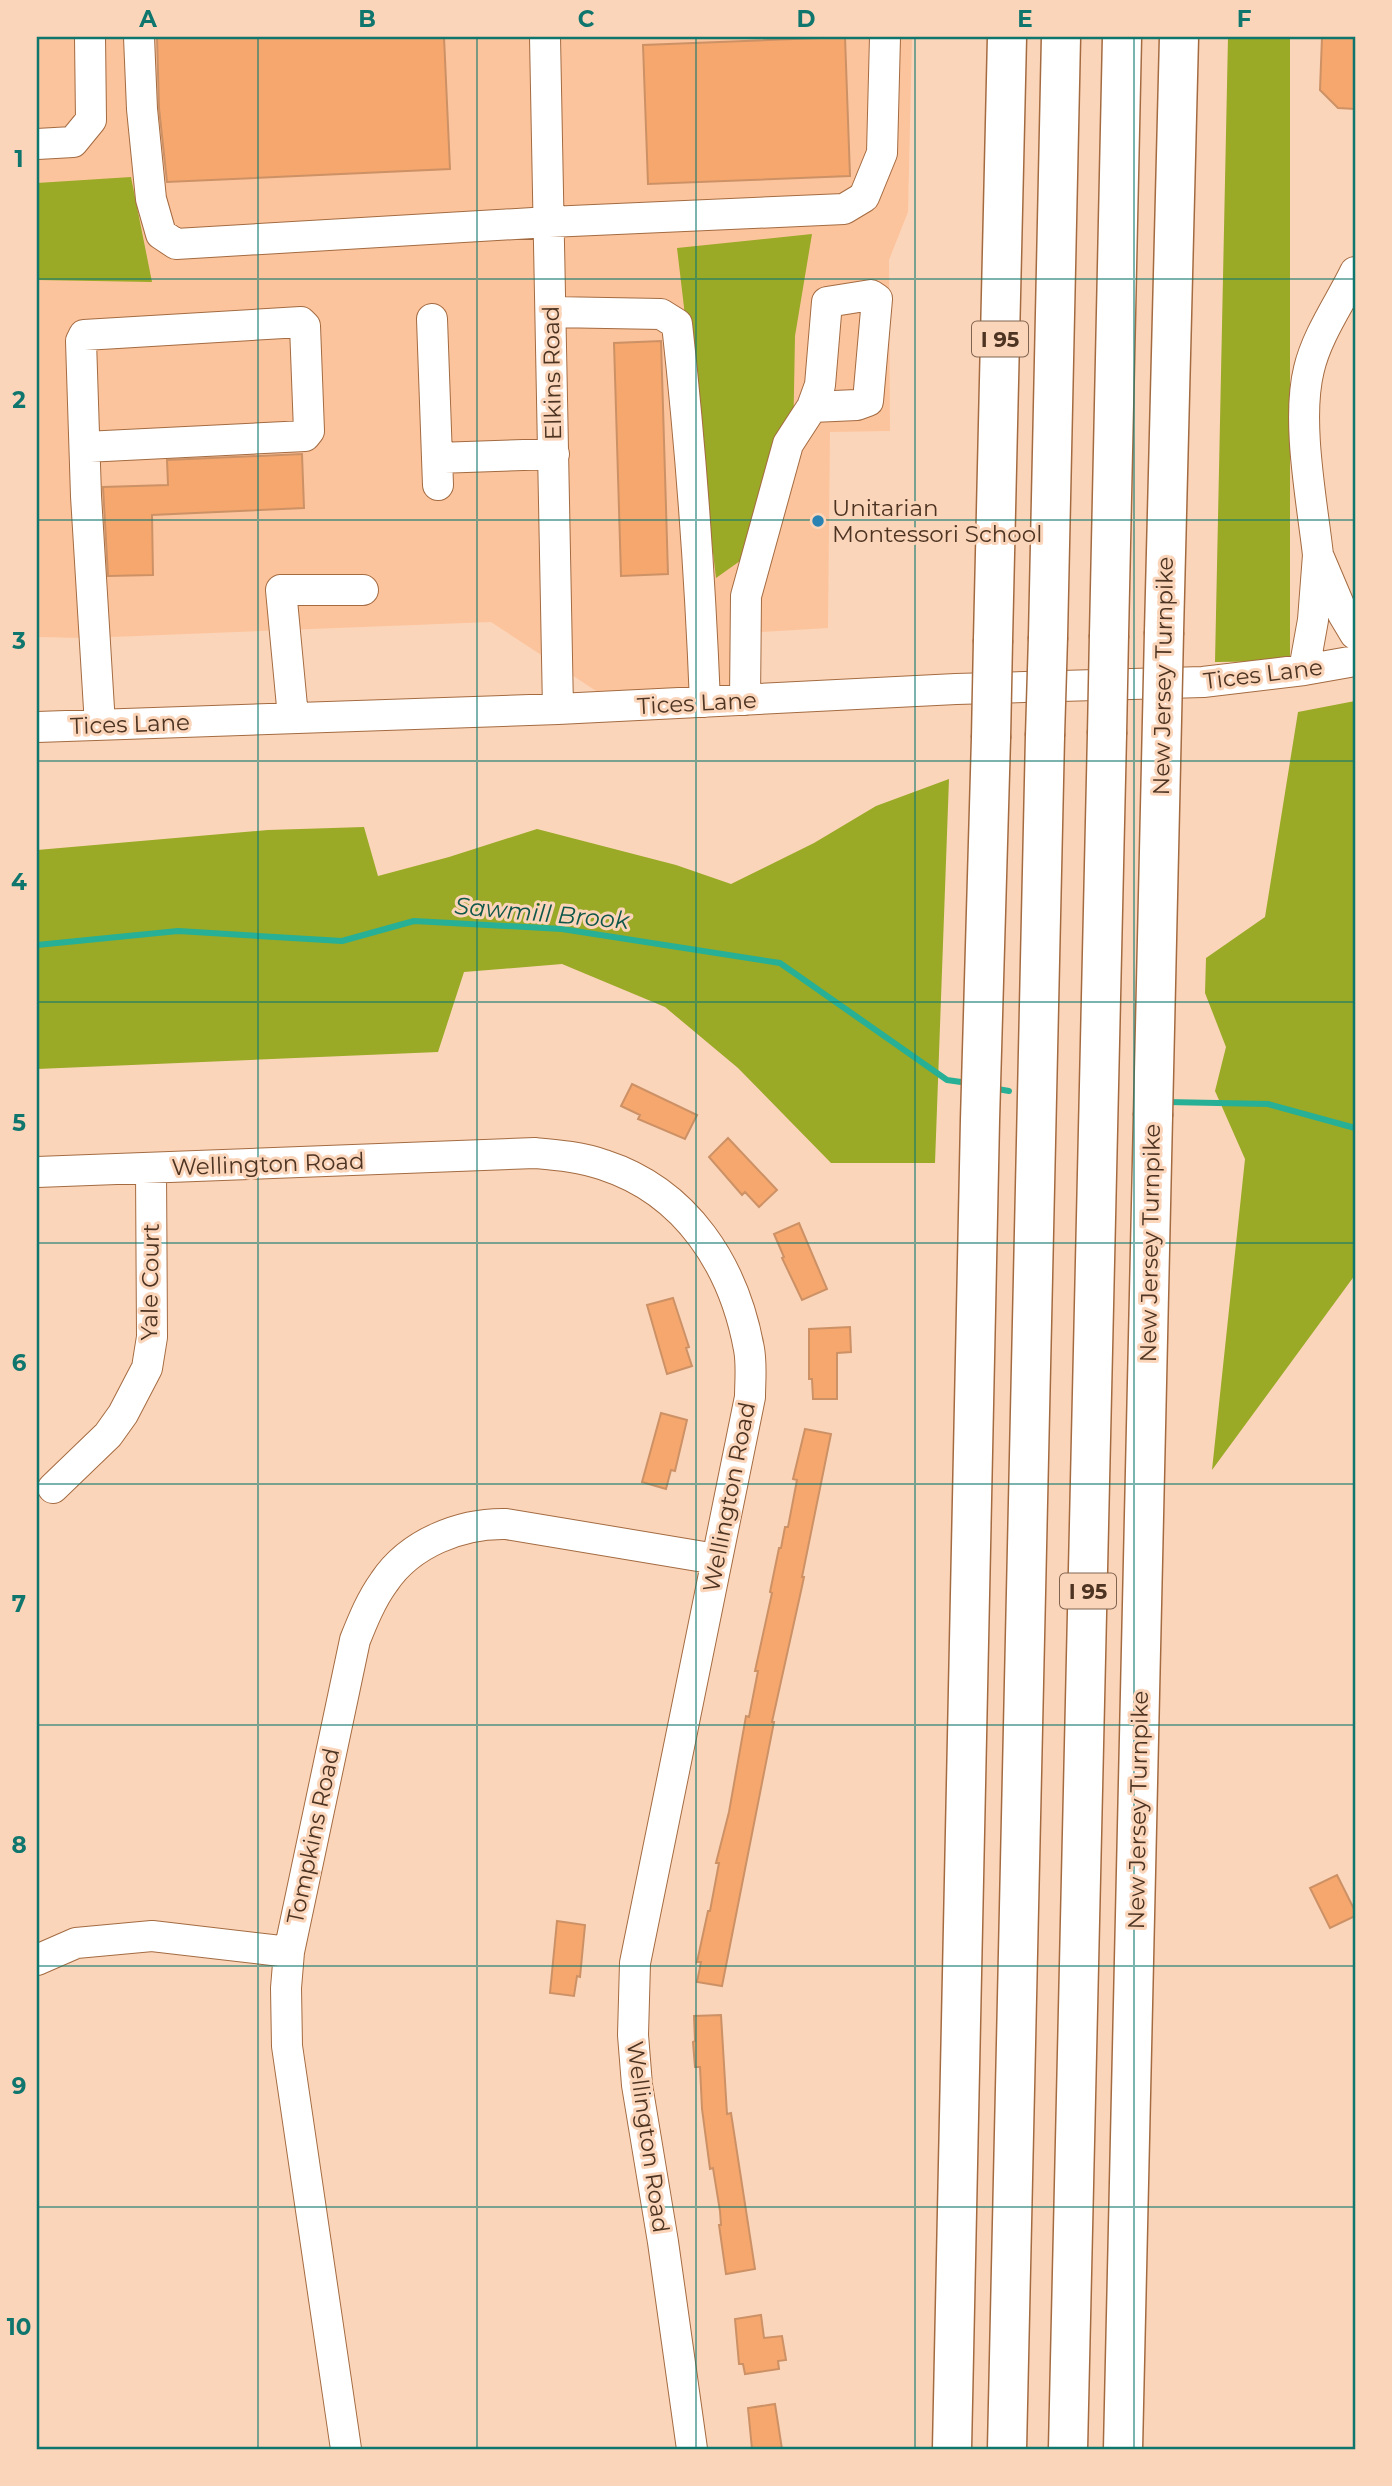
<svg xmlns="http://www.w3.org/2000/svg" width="1392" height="2486" font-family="Montserrat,sans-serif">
  <rect width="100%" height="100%" fill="#fbd5ba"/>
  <!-- built -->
  <path fill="#fcc49d" d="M 37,37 L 912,37 L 908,212 L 889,260 L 890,431 L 830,432 L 828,628 L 743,633 L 741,698 L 613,702 L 491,622 L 86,638 L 37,637 Z"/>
  <!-- forest -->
  <path fill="#9aa926" d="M 1228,37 L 1290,37 L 1290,661 L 1215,662 Z
    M 131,177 L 152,282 L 37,280 L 37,183 Z
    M 812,234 L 795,336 L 793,444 L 747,556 L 716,578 L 677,248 Z
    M 1355,701 L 1355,1275 L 1212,1470 L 1245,1159 L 1215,1091 L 1226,1047 L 1205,993 L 1206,958 L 1265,917 L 1298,712 Z
    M 949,779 L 935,1163 L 831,1163 L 738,1068 L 665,1007 L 562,964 L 464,972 L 438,1052 L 37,1069 L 37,850 L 268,830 L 364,827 L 378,876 L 449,857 L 537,829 L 676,865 L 731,884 L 814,843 L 876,806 Z"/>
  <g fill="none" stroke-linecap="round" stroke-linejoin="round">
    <!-- stream -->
    <path stroke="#27b095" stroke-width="6" d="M 37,945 L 178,931 L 342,941 L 414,921 L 562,929 L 780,963 L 947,1080 L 968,1083
      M 992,1088 L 1009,1091
      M 1167,1102 L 1268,1104 L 1355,1128"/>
  </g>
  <!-- building -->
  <path fill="#f6a76e" stroke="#cd9166" stroke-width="2" d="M 157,37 L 444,37 L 450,169 L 167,182 L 159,108 Z
    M 845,37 L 850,176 L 648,184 L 643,45 Z
    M 1322,37 L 1355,37 L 1355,109 L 1338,108 L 1320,90 Z
    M 661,341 L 668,574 L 621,576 L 614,343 Z
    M 302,454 L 304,508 L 152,515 L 153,575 L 108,576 L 103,487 L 168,485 L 167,460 Z
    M 632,1084 L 697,1115 L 685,1139 L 638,1119 L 640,1115 L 621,1106 Z
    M 728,1138 L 777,1190 L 759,1207 L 745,1192 L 742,1195 L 709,1157 Z
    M 799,1223 L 827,1289 L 802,1300 L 782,1258 L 784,1257 L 774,1234 Z
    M 673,1298 L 689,1347 L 686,1348 L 692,1366 L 667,1374 L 647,1305 Z
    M 850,1327 L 851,1352 L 837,1353 L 837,1399 L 813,1399 L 812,1379 L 809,1379 L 809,1329 Z
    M 661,1413 L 687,1420 L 675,1471 L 671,1470 L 666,1489 L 642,1482 Z
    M 805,1429 L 831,1434 L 802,1577 L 804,1577 L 801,1591 L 772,1722 L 774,1722 L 722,1986 L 697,1982 L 701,1962 L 697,1962 L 708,1911 L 710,1911 L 719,1863 L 716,1863 L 729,1812 L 746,1716 L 749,1717 L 758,1671 L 755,1671 L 772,1593 L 770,1592 L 779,1548 L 781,1548 L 785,1527 L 788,1527 L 797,1480 L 793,1479 Z
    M 1337,1875 L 1355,1911 L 1355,1916 L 1330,1928 L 1310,1888 Z
    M 557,1921 L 585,1925 L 580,1977 L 577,1976 L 574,1996 L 550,1993 Z
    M 721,2015 L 727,2114 L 731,2113 L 755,2269 L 726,2274 L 719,2225 L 721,2225 L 720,2211 L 713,2168 L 710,2169 L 702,2109 L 700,2067 L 695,2067 L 693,2042 L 695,2041 L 694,2016 Z
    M 761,2315 L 764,2338 L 782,2336 L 786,2360 L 778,2361 L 779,2369 L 745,2374 L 743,2364 L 739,2364 L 735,2319 Z
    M 775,2404 L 782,2449 L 752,2449 L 748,2408 Z"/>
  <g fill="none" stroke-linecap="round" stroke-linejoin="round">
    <defs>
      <path id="minor" d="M 139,37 L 142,109 L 151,199 L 161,234 L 176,244 L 549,222 L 844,209 L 864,197 L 882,153 L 885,37
        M 545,37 L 558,709
        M 37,144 L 73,142 L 91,120 L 90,37
        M 552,312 L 661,314 L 677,324 C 691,450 700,576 705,702
        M 432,319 L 437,458 L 554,454
        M 85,447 L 305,436 L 309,431 L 305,326 L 301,322 L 84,335 L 81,341 L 86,496 L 100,725
        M 437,458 L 438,485
        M 1318,555 C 1312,501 1296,421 1309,369 C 1317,335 1340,303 1355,272
        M 1304,670 L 1313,620 L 1318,555 L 1343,614 L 1355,634
        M 745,700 L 746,596 L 788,444 L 812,407 L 857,405 L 868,401 L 877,299 L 871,295 L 827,302 L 820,385 L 812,407
        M 293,717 L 281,590 L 363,590
        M 37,727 L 558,709 L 956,689 L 1203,682 L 1304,670 L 1355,661
        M 37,1172 L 535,1153 C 558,1155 582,1157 604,1165 C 687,1192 734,1266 749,1349 C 752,1365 750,1382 750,1397 L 635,1963 L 633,2035 L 637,2085 L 663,2242 L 692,2449
        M 53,1488 L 108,1435 L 123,1414 L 147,1368 L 152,1337 L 151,1169
        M 37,1960 L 76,1943 L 152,1936 L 289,1952
        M 346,2449 L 287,2046 L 286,1988 L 289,1952 L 355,1640 C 363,1620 371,1600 384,1582 C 410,1543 461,1523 506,1524 L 716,1559"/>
      <path id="highway" d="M 1164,632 L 1179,37
        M 1109,635 L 1122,37
        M 1048,637 L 1061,37
        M 993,640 L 1007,37
        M 952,2449 L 980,1120 L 991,738
        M 1007,2449 L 1045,736
        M 1068,2449 L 1107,734
        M 1123,2449 L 1153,1116"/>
    </defs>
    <!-- minor casing -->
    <use href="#minor" stroke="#a46b41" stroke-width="32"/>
    <!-- highway casing -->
    <use href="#highway" stroke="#a46b41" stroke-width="41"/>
    <!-- minor -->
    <use href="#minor" stroke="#fff" stroke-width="30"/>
    <!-- highway -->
    <use href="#highway" stroke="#fff" stroke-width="38"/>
    <defs>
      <path id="highway-bridge" d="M 1107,734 L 1109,635
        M 1045,736 L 1048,637
        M 991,738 L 993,640
        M 1153,1116 L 1164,632"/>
    </defs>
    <!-- highway-bridge casing -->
    <use href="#highway-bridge" stroke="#a46b41" stroke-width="41" stroke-linecap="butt"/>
    <!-- highway-bridge -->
    <use href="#highway-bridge" stroke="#fff" stroke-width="38"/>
  </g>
  <!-- grid -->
  <path fill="none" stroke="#0f766e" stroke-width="2" stroke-opacity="0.55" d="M 258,37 L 258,2449M 477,37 L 477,2449M 696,37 L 696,2449M 915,37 L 915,2449M 1134,37 L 1134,2449M 37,279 L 1355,279M 37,520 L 1355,520M 37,761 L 1355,761M 37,1002 L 1355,1002M 37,1243 L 1355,1243M 37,1484 L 1355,1484M 37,1725 L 1355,1725M 37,1966 L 1355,1966M 37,2207 L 1355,2207"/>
  <!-- markers -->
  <circle fill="#2a83b2" stroke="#fbd5ba" stroke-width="2.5" cx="818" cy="521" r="7"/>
  <g text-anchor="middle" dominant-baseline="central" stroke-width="6" stroke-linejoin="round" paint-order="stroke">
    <!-- shield labels -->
    <g fill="#fbd5ba" stroke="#816450" stroke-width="2">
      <rect x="972" y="321.5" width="56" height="35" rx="5"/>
      <rect x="1060" y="1573.5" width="56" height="35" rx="5"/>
    </g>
    <g font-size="21" font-weight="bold" fill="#4d3422">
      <text x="1000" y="339">I 95</text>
      <text x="1088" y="1591">I 95</text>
    </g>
    <!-- street labels -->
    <g font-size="23" fill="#4d3422" stroke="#fbd5ba">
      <text transform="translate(552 373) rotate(-91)">Elkins Road</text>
      <text transform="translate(1263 674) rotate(-7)">Tices Lane</text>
      <text transform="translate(1163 676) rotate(-89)">New Jersey Turnpike</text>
      <text transform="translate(697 703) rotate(-3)">Tices Lane</text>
      <text transform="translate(130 724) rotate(-2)">Tices Lane</text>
      <text transform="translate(268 1164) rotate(-2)">Wellington Road</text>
      <text transform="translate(1150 1243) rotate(-89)">New Jersey Turnpike</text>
      <text transform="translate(150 1282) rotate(-89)">Yale Court</text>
      <text transform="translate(729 1497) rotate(-79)">Wellington Road</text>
      <text transform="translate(1138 1810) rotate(-89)">New Jersey Turnpike</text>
      <text transform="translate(313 1836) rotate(-78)">Tompkins Road</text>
      <text transform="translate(648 2137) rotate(82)">Wellington Road</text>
    </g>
    <!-- poi labels -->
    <g font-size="23" fill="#4d3422" stroke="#fbd5ba" text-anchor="start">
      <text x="832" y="508">Unitarian<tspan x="832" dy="26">Montessori School</tspan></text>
    </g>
    <!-- water labels -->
    <g font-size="24" font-style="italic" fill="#0f5749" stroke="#fbd5ba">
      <text transform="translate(542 913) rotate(5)">Sawmill Brook</text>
    </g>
  </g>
  <!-- border -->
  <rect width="1392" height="2486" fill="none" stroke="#fbd5ba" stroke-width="77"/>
  <rect x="38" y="38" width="1316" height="2410" fill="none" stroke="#0f766e" stroke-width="2.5"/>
  <g font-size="23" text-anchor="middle" font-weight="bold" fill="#0f766e">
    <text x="148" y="27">A</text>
    <text x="367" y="27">B</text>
    <text x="586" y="27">C</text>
    <text x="806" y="27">D</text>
    <text x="1025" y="27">E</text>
    <text x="1244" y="27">F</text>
    <text x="19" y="167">1</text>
    <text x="19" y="408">2</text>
    <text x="19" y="649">3</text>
    <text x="19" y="890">4</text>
    <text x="19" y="1131">5</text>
    <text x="19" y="1371">6</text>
    <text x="19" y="1612">7</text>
    <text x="19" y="1853">8</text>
    <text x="19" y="2094">9</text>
    <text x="19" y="2335">10</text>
  </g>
</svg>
